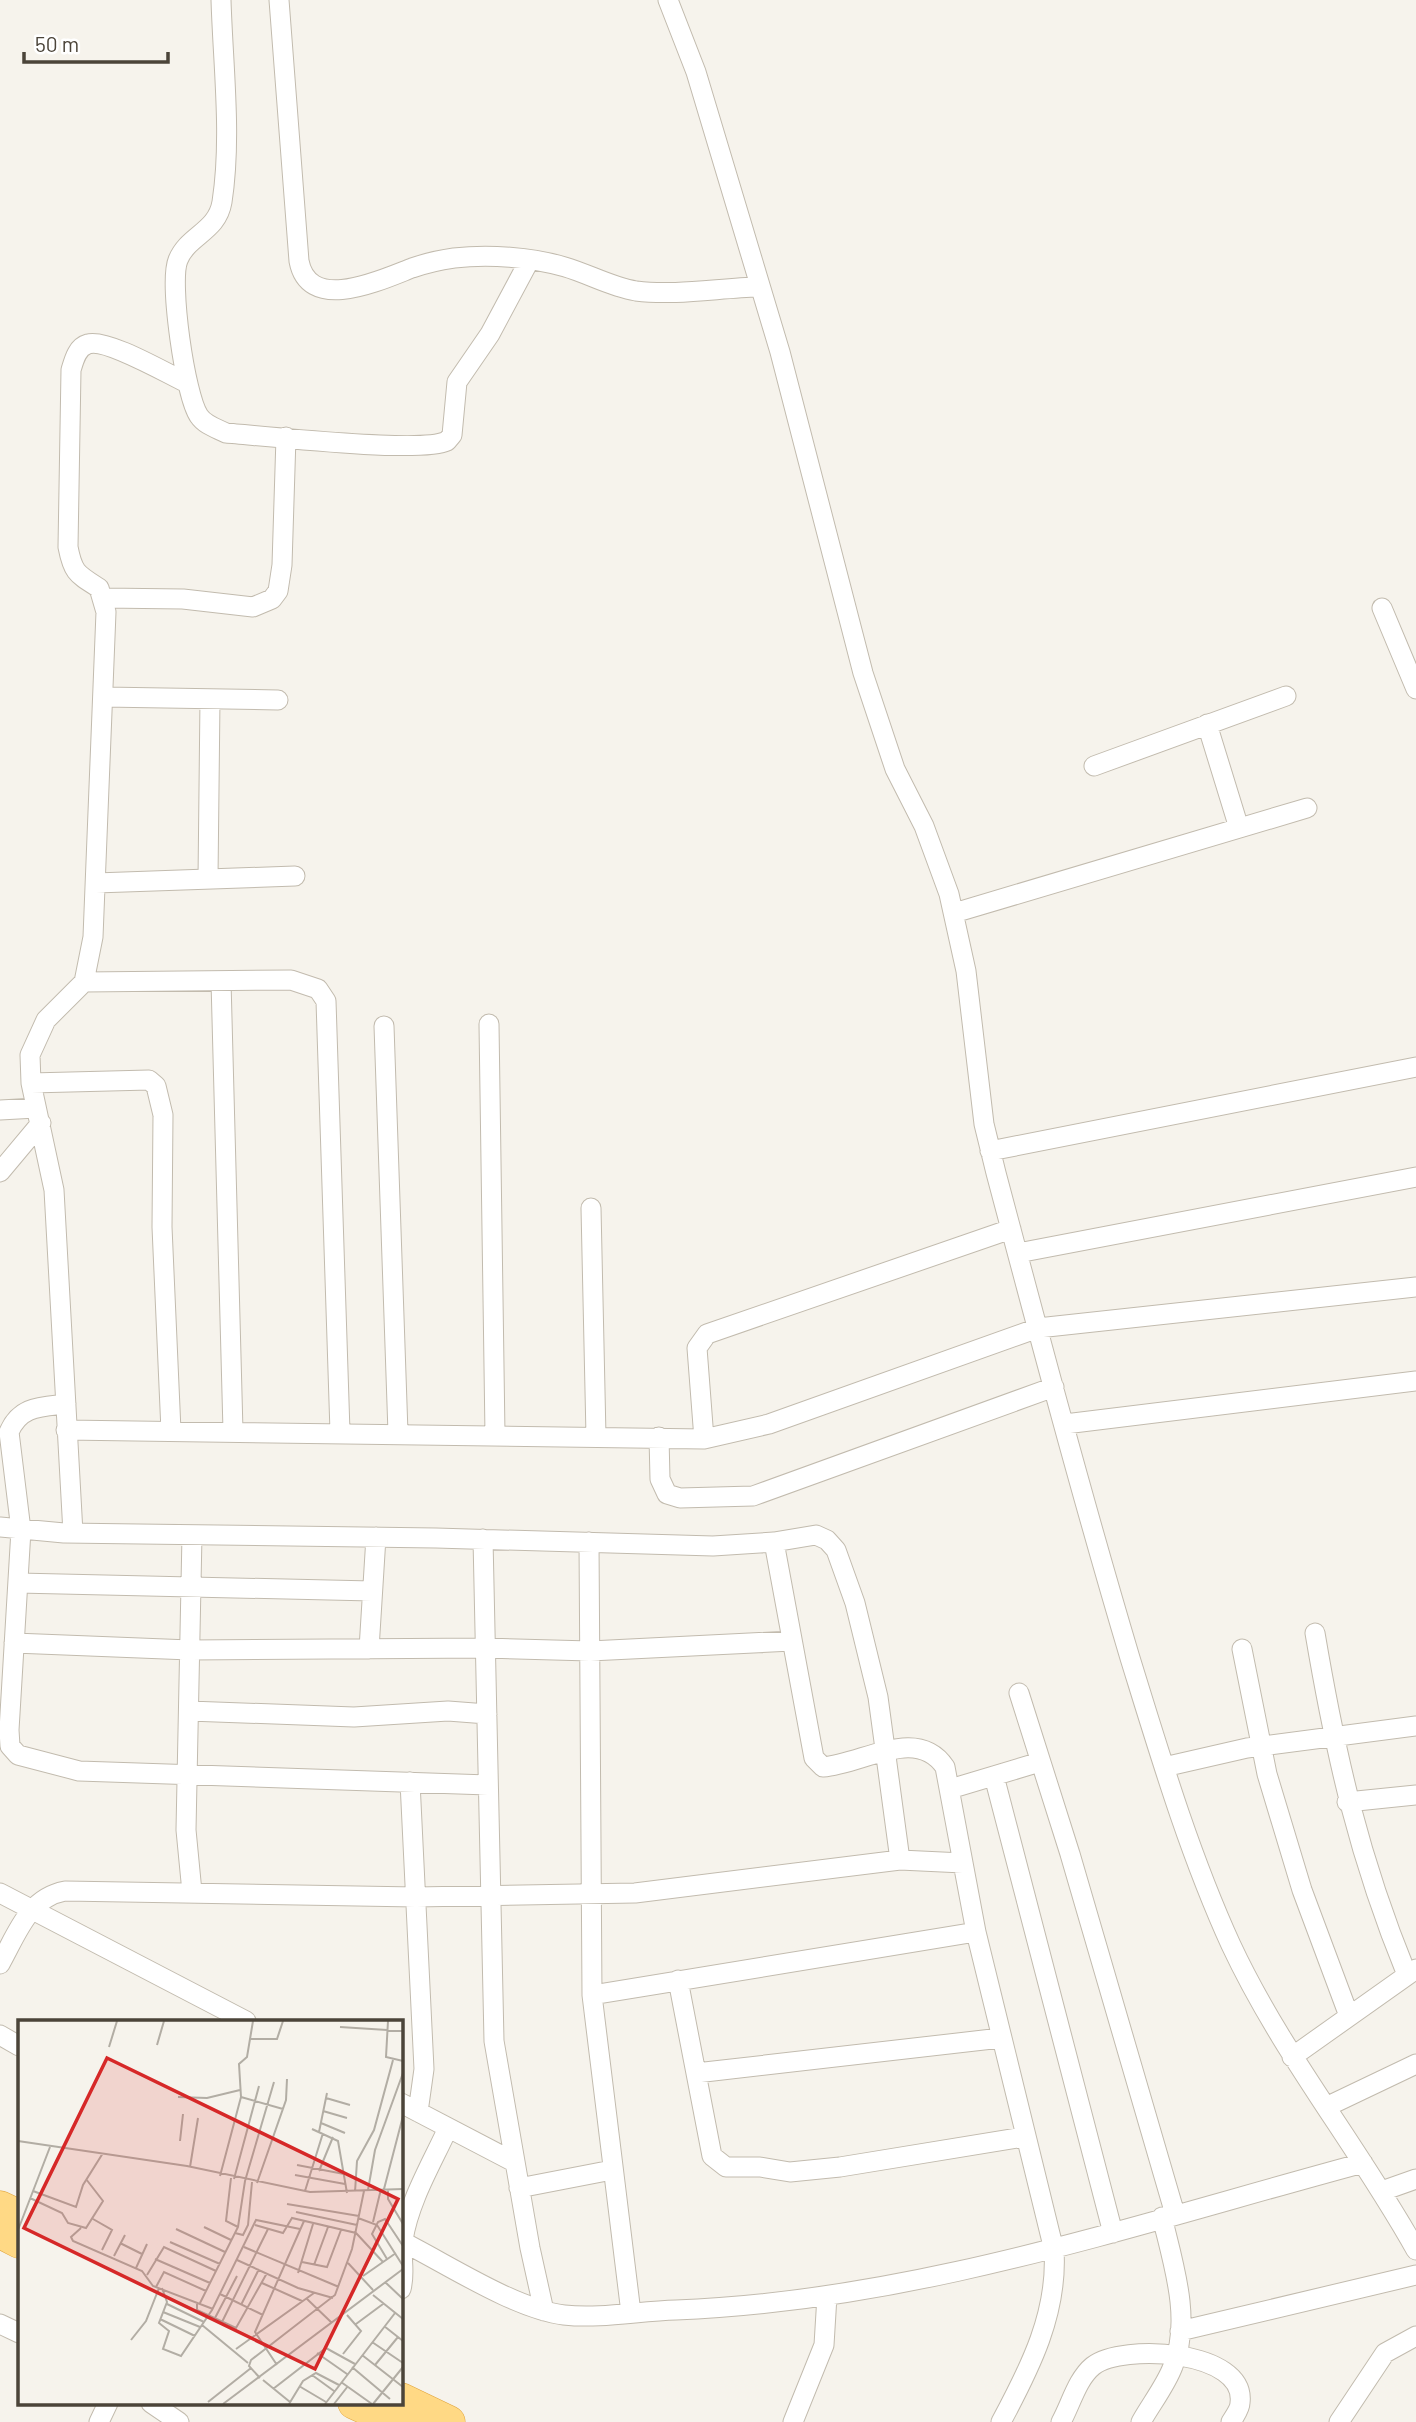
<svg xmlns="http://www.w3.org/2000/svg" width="1416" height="2422" font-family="Barlow,sans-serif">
  <rect width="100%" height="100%" fill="#f6f3ec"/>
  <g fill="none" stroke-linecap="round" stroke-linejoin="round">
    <defs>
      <path id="minor" d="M 221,0 C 223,66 232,137 222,202 C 217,232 188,235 178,260 C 169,282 185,396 199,416 C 205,425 216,428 226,433 C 264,436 421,454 447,441 L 452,435 L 457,382 L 490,334 L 529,261
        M 279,0 L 299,261 C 309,314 381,280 412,268 C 426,263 440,260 454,258 C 489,254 531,257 565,267 C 589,274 611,287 636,291 C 675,296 719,288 758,287
        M 668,0 L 696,72 L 780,352 L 863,673 L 895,769 L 924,826 L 949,894 L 966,971 L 984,1124 L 996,1173 C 1039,1335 1082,1497 1130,1658 C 1160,1755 1189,1853 1231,1945 C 1282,2054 1358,2146 1416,2250
        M 104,598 L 183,599 L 253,607 L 272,599 L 278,591 L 282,565 L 286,437
        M 1382,608 L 1416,689
        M 104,697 L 278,700
        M 1207,724 L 1239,828
        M 1094,766 L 1286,696
        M 208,879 L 210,699
        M 96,883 L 295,876
        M 954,913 L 1307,808
        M 221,981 L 233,1431
        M 84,982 L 291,980 L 318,989 L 326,1001 L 340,1432
        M 489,1024 L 495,1435
        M 384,1026 L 398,1433
        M 31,1083 L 149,1080 L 156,1086 L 163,1115 L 162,1227 L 171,1431
        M 0,1110 L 36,1108
        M 990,1151 L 1416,1067
        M 0,1172 L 41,1123
        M 591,1208 L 596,1436
        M 1018,1253 L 1416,1177
        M 66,1404 C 40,1407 20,1406 9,1432 L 21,1530 L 9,1730 L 10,1746 L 18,1755 L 79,1771 L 488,1785
        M 1065,1424 L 1416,1381
        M 66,1430 L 704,1439 L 769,1424 L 1038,1328 L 1416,1287
        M 659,1437 L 660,1479 L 667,1494 L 680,1498 L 753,1496 L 1054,1387
        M 704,1439 L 697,1348 L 707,1334 L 1011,1229
        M 0,1527 L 64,1533 L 436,1538 L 713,1546 L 774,1542 L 816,1535 L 827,1540 L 836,1550 L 855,1603 L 878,1697 L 900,1860
        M 73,1533 L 54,1190 L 31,1083 L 30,1055 L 46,1020 L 84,982 L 93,937 L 106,612 L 99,588 C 77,574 73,573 68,547 L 71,370 C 74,360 77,347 88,344 C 106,338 166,373 185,382
        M 483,1539 L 494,2041 L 530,2248 L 544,2311
        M 589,1542 L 592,1995 L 631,2313
        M 774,1542 L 814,1758 L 823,1767 C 863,1764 917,1725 945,1767 L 976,1932 L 1054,2250 C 1058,2313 1030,2368 1001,2422
        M 18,1583 L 372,1591
        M 1315,1633 C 1336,1757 1359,1858 1407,1975
        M 14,1643 L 190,1650 L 486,1648 L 590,1651 L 792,1641
        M 369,1649 L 376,1537
        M 1242,1649 L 1267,1774 L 1302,1890 L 1349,2016
        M 1019,1693 L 1070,1854 L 1175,2214
        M 189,1711 L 354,1717 L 448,1711 L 487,1714
        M 1164,1767 L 1247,1748 L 1416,1726
        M 994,1776 L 1113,2233
        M 410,1782 L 424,2069 L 418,2112
        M 950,1789 L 1040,1762
        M 1347,1802 L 1416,1795
        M 192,1892 L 186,1830 L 192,1535
        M 0,1893 L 246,2021
        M 0,1964 C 17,1934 28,1898 65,1891 L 416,1897 L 635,1893 L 900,1860 L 963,1863
        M 678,1980 L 712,2156 L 726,2167 L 760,2167 L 790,2172 L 840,2167 L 1024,2137
        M 592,1995 L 976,1932
        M 0,2035 L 19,2046
        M 1292,2057 L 1416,1969
        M 696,2073 L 1001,2038
        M 401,2103 L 514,2162
        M 1326,2107 L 1416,2064
        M 519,2188 L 612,2170
        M 1382,2191 L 1416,2179
        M 401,2241 C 447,2264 515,2309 564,2315 C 601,2319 639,2311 676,2310 C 913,2301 1136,2224 1363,2163
        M 401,2289 C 406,2272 400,2256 403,2240 C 409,2201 432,2163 448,2128
        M 0,2324 L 19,2333
        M 1180,2331 L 1416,2275
        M 151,2403 L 179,2422
        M 99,2422 L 108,2403
        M 793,2422 L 824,2345 L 827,2296
        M 1061,2422 C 1071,2404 1077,2379 1093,2366 C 1122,2343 1247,2350 1240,2403 C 1240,2409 1234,2417 1231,2422
        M 1141,2422 C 1151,2404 1166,2385 1173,2366 C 1192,2320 1173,2263 1162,2217
        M 1339,2422 L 1385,2353 L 1416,2336"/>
      <path id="trunk" d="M 0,2207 L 19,2216
        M 0,2232 L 19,2242
        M 401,2399 L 449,2422
        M 354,2403 L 396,2422"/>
    </defs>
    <!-- minor casing -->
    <use href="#minor" stroke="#c2bbae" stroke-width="21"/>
    <!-- trunk casing -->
    <use href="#trunk" stroke="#e0a43c" stroke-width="33"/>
    <!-- minor -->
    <use href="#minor" stroke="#fff" stroke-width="19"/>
    <!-- trunk -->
    <use href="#trunk" stroke="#ffd985" stroke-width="32"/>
  </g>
  <!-- overview -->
  <g transform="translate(18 2020)">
    <rect width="385" height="385" fill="#f6f3ec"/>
    <path fill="none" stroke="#b2ada4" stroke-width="2" d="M 370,1 L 368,37 L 385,41M 322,7 L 385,11M 232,19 L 259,19 L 265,1M 139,25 L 146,1M 91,27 L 99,1M 160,77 L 189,78 L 222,70M 223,77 L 265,89M 308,78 L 332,85M 305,91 L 329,98M 303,103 L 327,113M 294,109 L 320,121 L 329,173M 301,112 L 309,73M 0,121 L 169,146 L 292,172 L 385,169M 162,121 L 165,94M 279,145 L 326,154M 172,147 L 180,98M 301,151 L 315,117M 277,155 L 327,164M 202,156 L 223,77 L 221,44 L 229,37 L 235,1M 213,158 L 208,201 L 220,207M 216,159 L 241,66M 239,163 L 268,80 L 269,59M 366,169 L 385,96M 370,169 L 370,179 L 385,204M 350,170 L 357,130 L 385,53M 15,171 L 58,187 L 65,165 L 85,133M 287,171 L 305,113M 337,172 L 339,141 L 356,110 L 375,40M 12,178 L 44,193 L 50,203 L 68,208 L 85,181 L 68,159M 269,184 L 341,196M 278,192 L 339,205M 340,198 L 359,205 L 385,246M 75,199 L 94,210 L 84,230M 355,202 L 363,169M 237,205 L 265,213 L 274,198 L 338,213 L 365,242M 186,207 L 213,220M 63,208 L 53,217 L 55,221 L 124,251 L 135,266 L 195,289M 158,209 L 207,232M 0,210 L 32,127M 217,213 L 225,215 L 230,205 L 234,162M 152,222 L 202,244M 102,223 L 124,234M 226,227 L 321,267M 96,236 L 107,215M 137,239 L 192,263M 369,239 L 354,214 L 360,202 L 367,199 L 385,226M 219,240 L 280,268 L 315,278M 284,242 L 309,247 L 323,210M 330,243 L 355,270M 296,245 L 310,207M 118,248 L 129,224M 280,253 L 295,204M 129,255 L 146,227 L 198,251M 345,256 L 378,233M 367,262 L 385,279M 244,263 L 284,281M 138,267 L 146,252 L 188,271M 144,268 L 149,282 L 141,303 L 151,311 L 145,329 L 163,336 L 194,290 L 238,200 L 282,209M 202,274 L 245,295M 355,275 L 385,299M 288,278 L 314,303M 179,282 L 179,290 L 218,308 L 249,253M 182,283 L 220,207 L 227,161 L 256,62M 149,284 L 186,302M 223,285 L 241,249M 145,292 L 182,307M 197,298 L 219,256M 142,299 L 177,316M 204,302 L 250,209M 338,304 L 365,284M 184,305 L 230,343M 366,306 L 385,321M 113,320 L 128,301 L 141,268M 354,322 L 385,343M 218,329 L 296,273M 299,333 L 329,354M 325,334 L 343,311 L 329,295M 344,335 L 385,367M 259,345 L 237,312 L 286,201M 357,345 L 380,317M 334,347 L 372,379M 294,355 L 316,371M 242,358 L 231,346 L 233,340 L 317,275 L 334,229 L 346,171M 245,360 L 272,382M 323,362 L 354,384M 281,366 L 308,382M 255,369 L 308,328 L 337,344M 190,382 L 233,348M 205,384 L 385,249M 271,384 L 285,361 L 298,353 L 321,365M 307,384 L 377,293M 316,384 L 330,366M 355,384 L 385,347"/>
    <path fill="#d62828" fill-opacity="0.15" stroke="#d62828" stroke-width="3.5" d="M 89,38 L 380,179 L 297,349 L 6,208 Z"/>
    <rect width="385" height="385" fill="none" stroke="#4b4439" stroke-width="3.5"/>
  </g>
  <!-- scale -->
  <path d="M24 52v10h144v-10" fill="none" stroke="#4b4439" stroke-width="3.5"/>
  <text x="35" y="52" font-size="21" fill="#4b4439" stroke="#ffffff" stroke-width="5" paint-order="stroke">50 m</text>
</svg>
